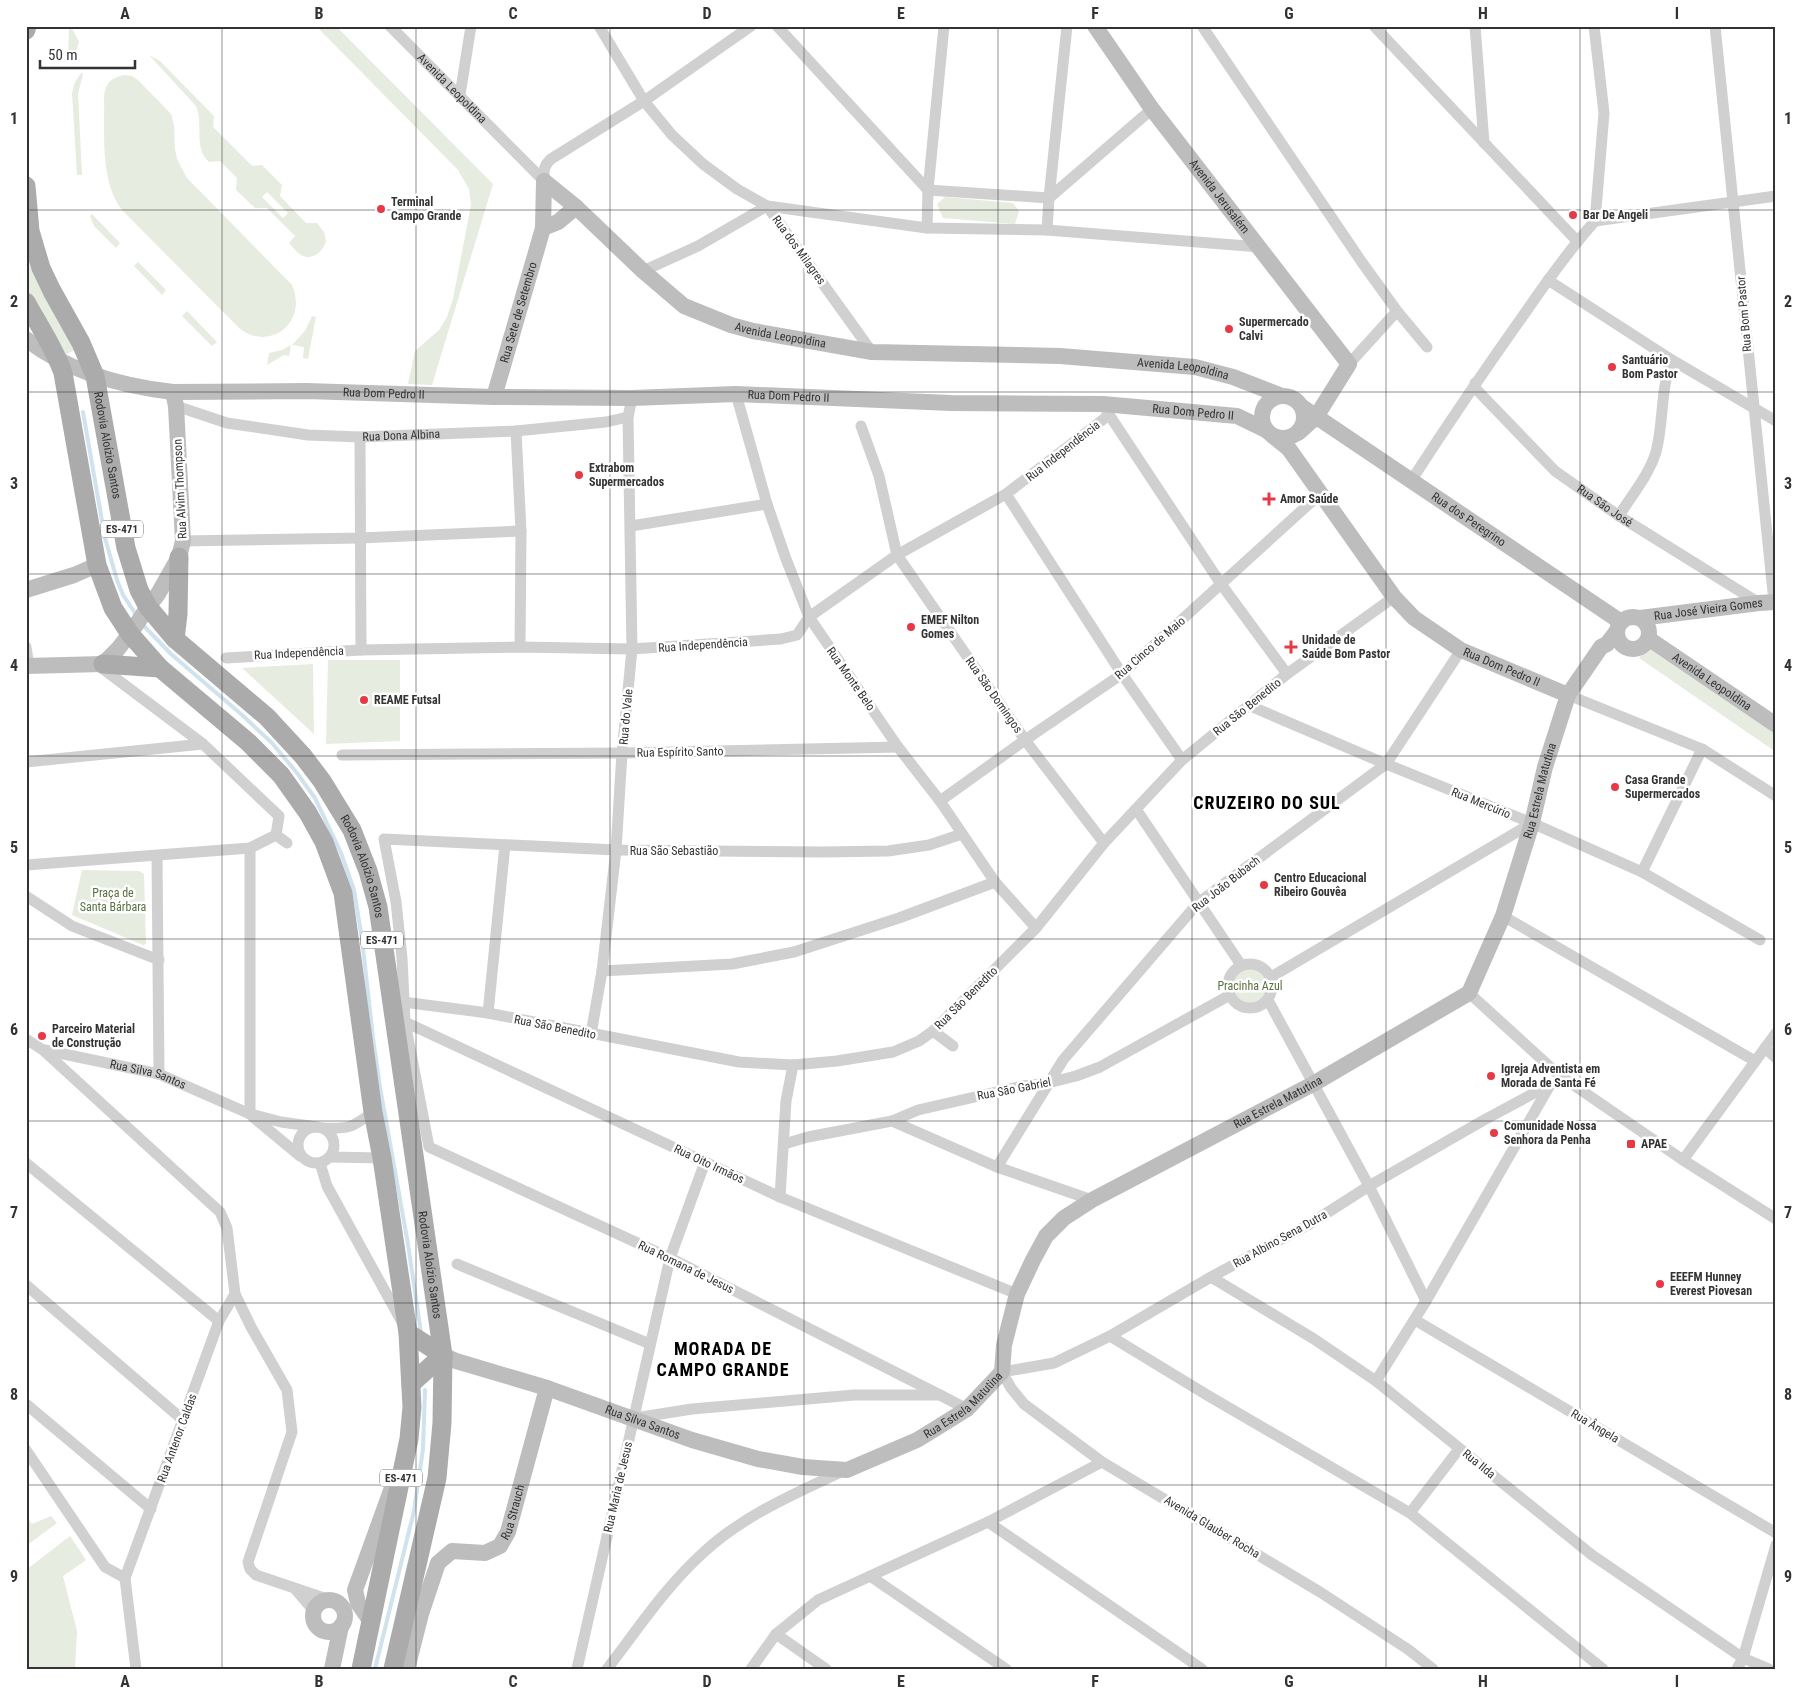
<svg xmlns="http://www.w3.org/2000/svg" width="1802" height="1695" font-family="'Roboto Condensed',sans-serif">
  <rect width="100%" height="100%" fill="#fff"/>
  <!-- green -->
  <path fill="#e6ecdf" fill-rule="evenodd" d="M 316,26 L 336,26 L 493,184 L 432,385 L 408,384 L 415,351 L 439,330 L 447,317 L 453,299 L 471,205 L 469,189 L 458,170 Z
    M 69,29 L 73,30 L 79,42 L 77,49 L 68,56 Z
    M 149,55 L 160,61 L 214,116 L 213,127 L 252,166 L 262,165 L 282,185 L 280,196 L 306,223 L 317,223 L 324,232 L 326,241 C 323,252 312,261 301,255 C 296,252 293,247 289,243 L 295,236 L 267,208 L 255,208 L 236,190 L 237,178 L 220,161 L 209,162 C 193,147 204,125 196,106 ZM 267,192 L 288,213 L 283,218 L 262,197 Z
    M 81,73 L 83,74 L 78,94 L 82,175 L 77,175 L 72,93 L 75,82 Z
    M 124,75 L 132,76 L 138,80 L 171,114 L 174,125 L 175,149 L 177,159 L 187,178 L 292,285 C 308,321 272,352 240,329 L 124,212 C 99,184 105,131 104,96 C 105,84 112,77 124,75 Z
    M 945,197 L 1013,203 L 1019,211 L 1015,224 L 943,218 L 937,204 Z
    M 92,214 L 120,243 L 116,248 L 94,226 L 90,216 Z
    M 26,241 L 75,350 L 63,356 L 26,294 Z
    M 138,262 L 166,290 L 162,295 L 134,266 Z
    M 187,311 L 217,342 L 212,346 L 182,316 Z
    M 312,316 L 316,317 L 308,359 L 303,358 L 304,347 L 292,345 L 305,331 Z
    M 291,345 L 289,356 L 284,355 L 267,365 L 269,353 L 282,350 Z
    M 1646,647 L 1776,734 L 1776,752 L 1639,658 Z
    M 328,660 L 400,660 L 400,741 L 326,744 Z
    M 313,664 L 314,734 L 242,668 Z
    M 82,870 L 139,871 L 144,874 L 146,944 L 143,945 L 72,915 Z
    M1228 986a22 22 0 1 1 44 0a22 22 0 1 1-44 0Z
    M 26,1516 L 32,1524 L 51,1516 L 57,1523 L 26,1546 Z
    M 70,1536 L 86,1560 L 63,1576 L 77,1631 L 75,1669 L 26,1669 L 26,1570 Z"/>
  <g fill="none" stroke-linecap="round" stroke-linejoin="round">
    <!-- stream -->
    <path stroke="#cfe2ee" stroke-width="4" d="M 83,412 L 105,538 L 117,580 L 123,595 L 137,616
      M 142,624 L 171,654 L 241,714 L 272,743 L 297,773 L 315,798 L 341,853 L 354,890 L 362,939 L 373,1038 L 380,1087 L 408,1244 L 421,1333
      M 375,1669 L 414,1511 L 423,1449 L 425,1390"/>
    <!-- street -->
    <g stroke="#d0d0d0" stroke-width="11">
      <path id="s1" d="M 390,26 L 544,181"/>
      <path d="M 599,26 L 644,101 L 672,135 L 703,164 L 737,189 L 767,206 L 872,352"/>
      <path d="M 777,26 L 928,190 L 1049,198"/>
      <path d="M 1202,26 L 1361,261 L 1397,311 L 1427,347"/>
      <path d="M 1374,26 L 1577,241"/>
      <path d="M 1475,26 L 1484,143"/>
      <path d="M 1594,26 L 1604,113 L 1595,221"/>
      <path d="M 1715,26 C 1736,218 1753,410 1774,602"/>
      <path d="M 460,95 L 471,26"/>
      <path d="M 544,181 C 544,171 543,166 551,159 L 644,101 L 751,26"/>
      <path d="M 1049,198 L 1152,109"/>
      <path d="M 927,228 L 928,190 L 944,26"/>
      <path d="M 1047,230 L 1049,198 L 1067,26"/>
      <path d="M 643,271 L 698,246 L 767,206 L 927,228 L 1047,230 L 1260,247"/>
      <path d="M 1548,280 L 1672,360 L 1776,421"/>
      <path d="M 1349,364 L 1397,311"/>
      <path id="s2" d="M 1475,383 L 1475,388 L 1555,471 L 1619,516 L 1759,603"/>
      <path d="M 736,394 L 767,504 L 786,559 L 809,617 L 898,747 L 940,801 L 995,882 L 1036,928"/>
      <path id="s3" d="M 176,406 L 227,423 L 308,435 L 360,437 L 516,431 L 606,422 L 628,417"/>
      <path d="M 1106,410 L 1221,584 L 1287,674"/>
      <path d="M 861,426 L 879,476 L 897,555 L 1025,740 L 1104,843"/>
      <path d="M 516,431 L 521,531 L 520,647"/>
      <path d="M 360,437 L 361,650"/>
      <path d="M 1411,481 C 1448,424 1486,368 1525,313 C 1547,281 1569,250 1595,221 L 1776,196"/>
      <path d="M 1006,494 L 1122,674 L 1182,760"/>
      <path d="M 1619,516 C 1631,496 1649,475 1656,452 C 1664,422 1660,389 1672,360"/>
      <path d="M 631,526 L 767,504"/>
      <path d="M 183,541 L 360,538 L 521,531"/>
      <path d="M 26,647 L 29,666"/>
      <path d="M 226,658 L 361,650 L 520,647 L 632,649 L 781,639 L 797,635 L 809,617 L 897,555 L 1006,494 L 1109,415"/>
      <path d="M 98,665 L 203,744 L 279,816 L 276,835"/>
      <path d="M 1568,695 L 1702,749 L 1776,796"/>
      <path d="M 1248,705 L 1386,764 L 1532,823 L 1642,872 L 1760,940"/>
      <path d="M 342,755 L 622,753 L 898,747"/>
      <path d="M 26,762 L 203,744"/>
      <path d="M 940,801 L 1025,740 L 1122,674 L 1321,493"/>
      <path d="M 1136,809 L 1241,965"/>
      <path d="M 157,856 L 159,1074"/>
      <path d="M 26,865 L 250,848 L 276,835 L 287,843"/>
      <path d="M 1642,872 L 1702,749"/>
      <path d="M 26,896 L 72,926 L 159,960"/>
      <path d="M 1503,916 L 1755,1061"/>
      <circle cx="1250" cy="986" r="22"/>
      <path d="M 602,971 L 732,964 L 794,952 L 899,918 L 995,882"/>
      <path d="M 1271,977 L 1532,823"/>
      <path d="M 1469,993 L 1559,1075 L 1683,1160 L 1776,1219"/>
      <path d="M 1268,1000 L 1369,1186 L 1426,1301"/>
      <path d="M 403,1002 L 488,1013 L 739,1062 L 793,1065 L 837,1061 L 893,1052 L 919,1041 L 933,1031 L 1036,928 L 1104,843 L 1182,760 L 1287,674 L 1394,597"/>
      <path d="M 488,1013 L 505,845"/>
      <path d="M 405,1022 L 780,1197 L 1017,1294"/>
      <path d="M 933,1031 L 953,1046"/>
      <path d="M 591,1034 L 602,971 L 616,850 L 622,753 L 632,649 L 628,417 L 632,398"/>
      <path d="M 26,1039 L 43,1050 L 220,1212 L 227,1228 L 235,1294 L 219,1321 L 125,1578 L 136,1669"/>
      <path d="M 1765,1048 L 1776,1058"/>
      <path id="s4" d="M 45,1050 L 159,1074 L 250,1114 L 281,1122 L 317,1127"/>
      <path d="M 250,1114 L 250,848"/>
      <path d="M 253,1117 L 300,1156"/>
      <path d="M 892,1121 L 997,1167 L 1092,1200"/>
      <circle cx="316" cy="1145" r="18"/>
      <path d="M 323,1128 C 348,1129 352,1128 373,1112"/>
      <path d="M 784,1144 L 808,1137 L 892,1121 L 918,1110 L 1023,1086 L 1048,1083 L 1076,1076 L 1100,1067 L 1230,995"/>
      <path d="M 330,1157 L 382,1158"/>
      <path d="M 1683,1160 L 1776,1033"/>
      <path d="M 26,1163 L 219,1321"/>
      <path d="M 320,1163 L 327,1186 L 402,1322"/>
      <path d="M 997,1167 L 1063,1060 L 1198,903 L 1386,764 L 1461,650"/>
      <path d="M 780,1197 L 786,1101 L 793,1065"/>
      <path d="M 457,1264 L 650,1344"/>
      <path d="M 1211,1277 L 1314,1339 L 1376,1381 L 1592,1555 L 1743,1658 L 1769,1669"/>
      <path d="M 26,1285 L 183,1420"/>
      <path d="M 235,1294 L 251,1327 L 287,1390 L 292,1432 L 248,1562 L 250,1569 L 256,1575 L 327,1599"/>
      <path d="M 1415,1320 L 1776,1533"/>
      <path d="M 1110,1336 L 1207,1395 L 1410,1513 L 1459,1449"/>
      <path d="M 1376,1381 L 1426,1301 L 1550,1085"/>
      <path d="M 940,1395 L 670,1258 L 429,1147 L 405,1022 L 402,958 L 396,902 L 384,839 L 616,850 L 823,852 L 888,851 L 929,845 L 962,834"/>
      <path d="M 26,1404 L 151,1509"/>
      <path d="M 635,1418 L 692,1409 L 854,1395 L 940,1395 L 967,1409"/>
      <path d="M 26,1450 L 105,1567 L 125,1578"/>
      <path d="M 1410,1513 L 1603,1669"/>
      <path d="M 988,1522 L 1202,1669"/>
      <path d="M 870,1576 L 1006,1669"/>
      <path d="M 296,1590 L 313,1610"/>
      <path d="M 776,1634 L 826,1669"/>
      <path d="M 577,1669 L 670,1258 L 705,1162"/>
      <path d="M 607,1669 C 638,1629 666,1586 704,1552 C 744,1515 796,1493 845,1470"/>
      <path d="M 751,1669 L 776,1634 L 818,1600 L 988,1522 L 1102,1462"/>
      <path d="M 1433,1669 L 1409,1650 L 1320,1592 L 1102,1462 L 1024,1404 L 1011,1388 L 1002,1372 L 1054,1363 L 1110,1336 L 1211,1277 L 1308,1225 L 1369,1186 L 1484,1120 L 1549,1085"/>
      <path d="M 1737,1669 L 1743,1658 L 1776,1545"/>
    </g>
    <!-- secondary -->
    <g stroke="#bdbdbd" stroke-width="16">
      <path id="s5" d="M 1095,26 L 1152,109 L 1349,364 L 1316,417 L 1298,433"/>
      <path id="s6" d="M 544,181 L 576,207 L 643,271 L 684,306 L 731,325 L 753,331 L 872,352 L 1060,356 L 1195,367 L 1233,377 L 1282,396"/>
      <path d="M 543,228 L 558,222 L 576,207"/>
      <path id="s7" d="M 26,339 C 68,372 121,386 173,392 L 306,391 L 494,397 L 632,398 L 736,394 L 951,403 L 1103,404 L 1237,416 L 1266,430"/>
      <circle cx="1283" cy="417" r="21"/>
      <path id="s8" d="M 494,397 L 543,228 L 544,181"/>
      <path id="s9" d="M 1302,407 L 1621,622"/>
      <path id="s10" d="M 1273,436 L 1289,449 L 1394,597 L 1414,618 L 1461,650 L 1568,695"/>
      <path d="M 26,590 L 74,575 L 97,565"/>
      <circle cx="1633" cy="633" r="16"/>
      <path id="s11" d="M 1640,618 L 1759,603 L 1776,602"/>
      <path id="s12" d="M 1649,639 L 1776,725"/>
      <path d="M 26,666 L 103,664 L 118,649 L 134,628 L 148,607 L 158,594 L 179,557 L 183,541 L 176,406 L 173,392"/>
      <path id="s13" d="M 443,1355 L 456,1361 L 547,1388 L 692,1440 L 758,1459 L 803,1467 L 847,1470 L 917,1440 L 935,1429 L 967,1409 L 1002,1372 L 1004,1345 L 1017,1294 L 1033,1260 L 1046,1236 L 1064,1218 L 1092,1200 L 1313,1084 L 1469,993 L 1503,916 L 1532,823 L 1545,767 L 1568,695 L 1601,647 L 1607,644 L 1617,631"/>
      <circle cx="329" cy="1616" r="16"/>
      <path d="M 371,1622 L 358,1603 L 355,1590 L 393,1485"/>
      <path d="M 332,1669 L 341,1626"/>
      <path id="s14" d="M 407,1669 L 421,1614 L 438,1563 L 452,1551 L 485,1553 L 500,1546 L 508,1532 L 547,1388"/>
    </g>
    <!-- primary -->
    <g stroke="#ababab" stroke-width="19">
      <path d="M 26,30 L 27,26"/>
      <path id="s15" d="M 26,186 L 30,231 L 41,268 L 52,291 L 81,343 L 95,376 L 126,548 L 139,590 L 148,607 L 175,639 L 267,717 L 303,756 L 322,781 L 352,830 L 368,871 L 378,907 L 443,1355 L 442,1423 L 437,1478 L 393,1669"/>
      <path d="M 26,302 C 39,326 54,347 63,373 L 97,565 L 113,608 L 130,634 L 160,668 L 248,742 L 281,775 L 308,813 L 324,842 L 343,893 L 373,1112 L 382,1158 L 408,1333 L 412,1407 L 409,1439 L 361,1669"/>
      <path d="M 175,639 L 178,614 L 179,557"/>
      <path d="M 103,664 L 160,668"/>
      <path d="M 408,1333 L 443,1355"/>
      <path d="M 411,1384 L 443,1355"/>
    </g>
  </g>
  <!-- grid -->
  <path fill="none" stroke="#333" stroke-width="1" stroke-opacity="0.55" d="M 222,26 L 222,1669M 416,26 L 416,1669M 610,26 L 610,1669M 804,26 L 804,1669M 998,26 L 998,1669M 1192,26 L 1192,1669M 1386,26 L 1386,1669M 1580,26 L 1580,1669M 26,210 L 1776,210M 26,392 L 1776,392M 26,574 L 1776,574M 26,756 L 1776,756M 26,939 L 1776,939M 26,1121 L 1776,1121M 26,1303 L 1776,1303M 26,1485 L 1776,1485"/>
  <!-- markers -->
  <g fill="#e63946" stroke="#fff" stroke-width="2">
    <circle cx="381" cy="209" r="5"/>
    <circle cx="1573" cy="215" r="5"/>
    <circle cx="1229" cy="329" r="5"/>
    <circle cx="1612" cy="367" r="5"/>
    <circle cx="579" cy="475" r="5"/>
    <path d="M1266.5 491.5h5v5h5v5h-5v5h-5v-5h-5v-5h5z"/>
    <circle cx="911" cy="627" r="5"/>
    <path d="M1288.5 639.5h5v5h5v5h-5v5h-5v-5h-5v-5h5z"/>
    <circle cx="364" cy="700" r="5"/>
    <circle cx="1615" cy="787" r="5"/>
    <circle cx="1264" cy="885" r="5"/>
    <circle cx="42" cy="1036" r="5"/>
    <circle cx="1491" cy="1076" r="5"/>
    <circle cx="1494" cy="1133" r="5"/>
    <rect x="1626" y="1139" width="10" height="10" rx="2.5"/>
    <circle cx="1660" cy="1284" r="5"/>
  </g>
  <g text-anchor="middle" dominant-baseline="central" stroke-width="5" stroke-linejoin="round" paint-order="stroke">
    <!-- shield labels -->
    <g fill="#fff" stroke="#707070" stroke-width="1">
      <rect x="101" y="520.5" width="42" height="17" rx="4"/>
      <rect x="361" y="931.5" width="42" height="17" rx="4"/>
      <rect x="380" y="1469.5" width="42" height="17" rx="4"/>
    </g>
    <g font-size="11" font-weight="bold" fill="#333">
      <text x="122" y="529">ES-471</text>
      <text x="382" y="940">ES-471</text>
      <text x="401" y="1478">ES-471</text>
    </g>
    <!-- street labels -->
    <g font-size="12" fill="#333" stroke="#fff">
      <text stroke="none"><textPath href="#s1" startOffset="88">Avenida Leopoldina</textPath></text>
      <text stroke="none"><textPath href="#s5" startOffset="211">Avenida Jerusalém</textPath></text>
      <text transform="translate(799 250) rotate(54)">Rua dos Milagres</text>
      <text stroke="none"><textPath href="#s8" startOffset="88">Rua Sete de Setembro</textPath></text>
      <text transform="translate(1744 314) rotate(-95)">Rua Bom Pastor</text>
      <text stroke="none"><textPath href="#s6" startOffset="289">Avenida Leopoldina</textPath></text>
      <text stroke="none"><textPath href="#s6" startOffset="694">Avenida Leopoldina</textPath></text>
      <text stroke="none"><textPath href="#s7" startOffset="369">Rua Dom Pedro II</textPath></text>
      <text stroke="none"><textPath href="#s7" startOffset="774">Rua Dom Pedro II</textPath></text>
      <text stroke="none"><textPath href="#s7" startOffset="1179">Rua Dom Pedro II</textPath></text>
      <text stroke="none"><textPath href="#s3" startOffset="229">Rua Dona Albina</textPath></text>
      <text stroke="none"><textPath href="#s15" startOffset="275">Rodovia Aloízio Santos</textPath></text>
      <text transform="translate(1063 451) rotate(-38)">Rua Independência</text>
      <text transform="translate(180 489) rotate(-93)">Rua Alvim Thompson</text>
      <text stroke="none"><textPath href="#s2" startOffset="181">Rua São José</textPath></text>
      <text stroke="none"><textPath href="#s9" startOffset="201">Rua dos Peregrino</textPath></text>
      <text stroke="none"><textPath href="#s11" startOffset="69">Rua José Vieira Gomes</textPath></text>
      <text transform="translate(703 645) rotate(-4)">Rua Independência</text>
      <text transform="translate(1150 648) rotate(-41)">Rua Cinco de Maio</text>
      <text transform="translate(299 653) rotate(-3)">Rua Independência</text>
      <text stroke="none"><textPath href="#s10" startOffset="332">Rua Dom Pedro II</textPath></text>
      <text transform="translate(851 679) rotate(55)">Rua Monte Belo</text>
      <text stroke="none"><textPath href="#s12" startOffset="76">Avenida Leopoldina</textPath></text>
      <text transform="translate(994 695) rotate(55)">Rua São Domingos</text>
      <text transform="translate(1247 707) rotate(-39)">Rua São Benedito</text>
      <text transform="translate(626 717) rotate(-85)">Rua do Vale</text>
      <text transform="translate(680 752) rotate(-1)">Rua Espírito Santo</text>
      <text stroke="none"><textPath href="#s13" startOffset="1456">Rua Estrela Matutina</textPath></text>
      <text transform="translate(1481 803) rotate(22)">Rua Mercúrio</text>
      <text x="674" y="851">Rua São Sebastião</text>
      <text stroke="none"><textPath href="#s15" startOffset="785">Rodovia Aloízio Santos</textPath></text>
      <text transform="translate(1226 884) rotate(-38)">Rua João Bubach</text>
      <text transform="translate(966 998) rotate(-45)">Rua São Benedito</text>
      <text transform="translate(555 1027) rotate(11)">Rua São Benedito</text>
      <text stroke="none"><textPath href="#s4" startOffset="106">Rua Silva Santos</textPath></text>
      <text transform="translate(1014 1089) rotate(-11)">Rua São Gabriel</text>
      <text stroke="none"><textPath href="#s13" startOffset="1021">Rua Estrela Matutina</textPath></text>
      <text transform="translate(709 1164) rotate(25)">Rua Oito Irmãos</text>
      <text transform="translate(1280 1239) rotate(-29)">Rua Albino Sena Dutra</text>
      <text stroke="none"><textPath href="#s15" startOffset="1190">Rodovia Aloízio Santos</textPath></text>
      <text transform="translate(686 1267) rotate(26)">Rua Romana de Jesus</text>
      <text stroke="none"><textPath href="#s13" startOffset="556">Rua Estrela Matutina</textPath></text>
      <text stroke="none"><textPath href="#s13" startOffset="211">Rua Silva Santos</textPath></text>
      <text transform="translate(1595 1426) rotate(31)">Rua Ângela</text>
      <text transform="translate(177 1438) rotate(-70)">Rua Antenor Caldas</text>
      <text transform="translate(1479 1464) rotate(39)">Rua Ilda</text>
      <text transform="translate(618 1487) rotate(-77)">Rua Maria de Jesus</text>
      <text stroke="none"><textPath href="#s14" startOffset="215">Rua Strauch</textPath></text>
      <text transform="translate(1212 1527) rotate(31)">Avenida Glauber Rocha</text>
    </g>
    <!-- poi labels -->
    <g font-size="12" font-weight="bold" fill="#333" stroke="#fff" text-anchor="start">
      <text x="391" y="202">Terminal<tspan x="391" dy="14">Campo Grande</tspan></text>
      <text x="1583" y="215">Bar De Angeli</text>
      <text x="1239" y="322">Supermercado<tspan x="1239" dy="14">Calvi</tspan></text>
      <text x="1622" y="360">Santuário<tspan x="1622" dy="14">Bom Pastor</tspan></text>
      <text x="589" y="468">Extrabom<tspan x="589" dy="14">Supermercados</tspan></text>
      <text x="1280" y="499">Amor Saúde</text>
      <text x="921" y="620">EMEF Nilton<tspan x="921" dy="14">Gomes</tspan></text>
      <text x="1302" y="640">Unidade de<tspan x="1302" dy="14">Saúde Bom Pastor</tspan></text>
      <text x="374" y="700">REAME Futsal</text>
      <text x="1625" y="780">Casa Grande<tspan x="1625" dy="14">Supermercados</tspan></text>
      <text x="1274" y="878">Centro Educacional<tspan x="1274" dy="14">Ribeiro Gouvêa</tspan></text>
      <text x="52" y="1029">Parceiro Material<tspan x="52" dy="14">de Construção</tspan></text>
      <text x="1501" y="1069">Igreja Adventista em<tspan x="1501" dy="14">Morada de Santa Fé</tspan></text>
      <text x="1504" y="1126">Comunidade Nossa<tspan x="1504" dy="14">Senhora da Penha</tspan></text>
      <text x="1641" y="1144">APAE</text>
      <text x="1670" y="1277">EEEFM Hunney<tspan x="1670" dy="14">Everest Piovesan</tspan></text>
    </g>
    <!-- park labels -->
    <g font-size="12" fill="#56703f" stroke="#fff">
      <text x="113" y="893">Praça de<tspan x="113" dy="14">Santa Bárbara</tspan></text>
      <text x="1250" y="986">Pracinha Azul</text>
    </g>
    <!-- district labels -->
    <g font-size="18" font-weight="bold" letter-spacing="1" fill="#000" stroke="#fff">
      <text x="1267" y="802">CRUZEIRO DO SUL</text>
      <text x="723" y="1348">MORADA DE<tspan x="723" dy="21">CAMPO GRANDE</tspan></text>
    </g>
  </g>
  <!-- border -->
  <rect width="1802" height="1695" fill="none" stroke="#ffffff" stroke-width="55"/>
  <!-- scale -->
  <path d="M40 60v8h95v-8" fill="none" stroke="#333333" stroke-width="2.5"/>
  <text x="48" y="60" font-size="15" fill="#333333" stroke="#ffffff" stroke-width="4" paint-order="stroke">50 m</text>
  <rect x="28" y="28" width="1746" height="1640" fill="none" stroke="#333" stroke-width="2"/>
  <g font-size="16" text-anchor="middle" font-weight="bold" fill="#333">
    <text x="125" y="19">A</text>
    <text x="319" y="19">B</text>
    <text x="513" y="19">C</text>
    <text x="707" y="19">D</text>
    <text x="901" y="19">E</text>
    <text x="1095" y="19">F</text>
    <text x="1289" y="19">G</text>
    <text x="1483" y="19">H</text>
    <text x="1677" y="19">I</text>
    <text x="14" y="124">1</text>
    <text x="1788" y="124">1</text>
    <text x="14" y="307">2</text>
    <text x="1788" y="307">2</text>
    <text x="14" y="489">3</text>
    <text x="1788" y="489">3</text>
    <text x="14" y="671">4</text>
    <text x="1788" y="671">4</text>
    <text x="14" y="853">5</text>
    <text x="1788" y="853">5</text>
    <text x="14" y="1035">6</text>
    <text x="1788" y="1035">6</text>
    <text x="14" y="1218">7</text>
    <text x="1788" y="1218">7</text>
    <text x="14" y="1400">8</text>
    <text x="1788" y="1400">8</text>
    <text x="14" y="1582">9</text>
    <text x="1788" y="1582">9</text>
    <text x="125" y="1687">A</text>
    <text x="319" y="1687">B</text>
    <text x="513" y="1687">C</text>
    <text x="707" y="1687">D</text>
    <text x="901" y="1687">E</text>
    <text x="1095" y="1687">F</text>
    <text x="1289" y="1687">G</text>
    <text x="1483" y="1687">H</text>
    <text x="1677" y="1687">I</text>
  </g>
</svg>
